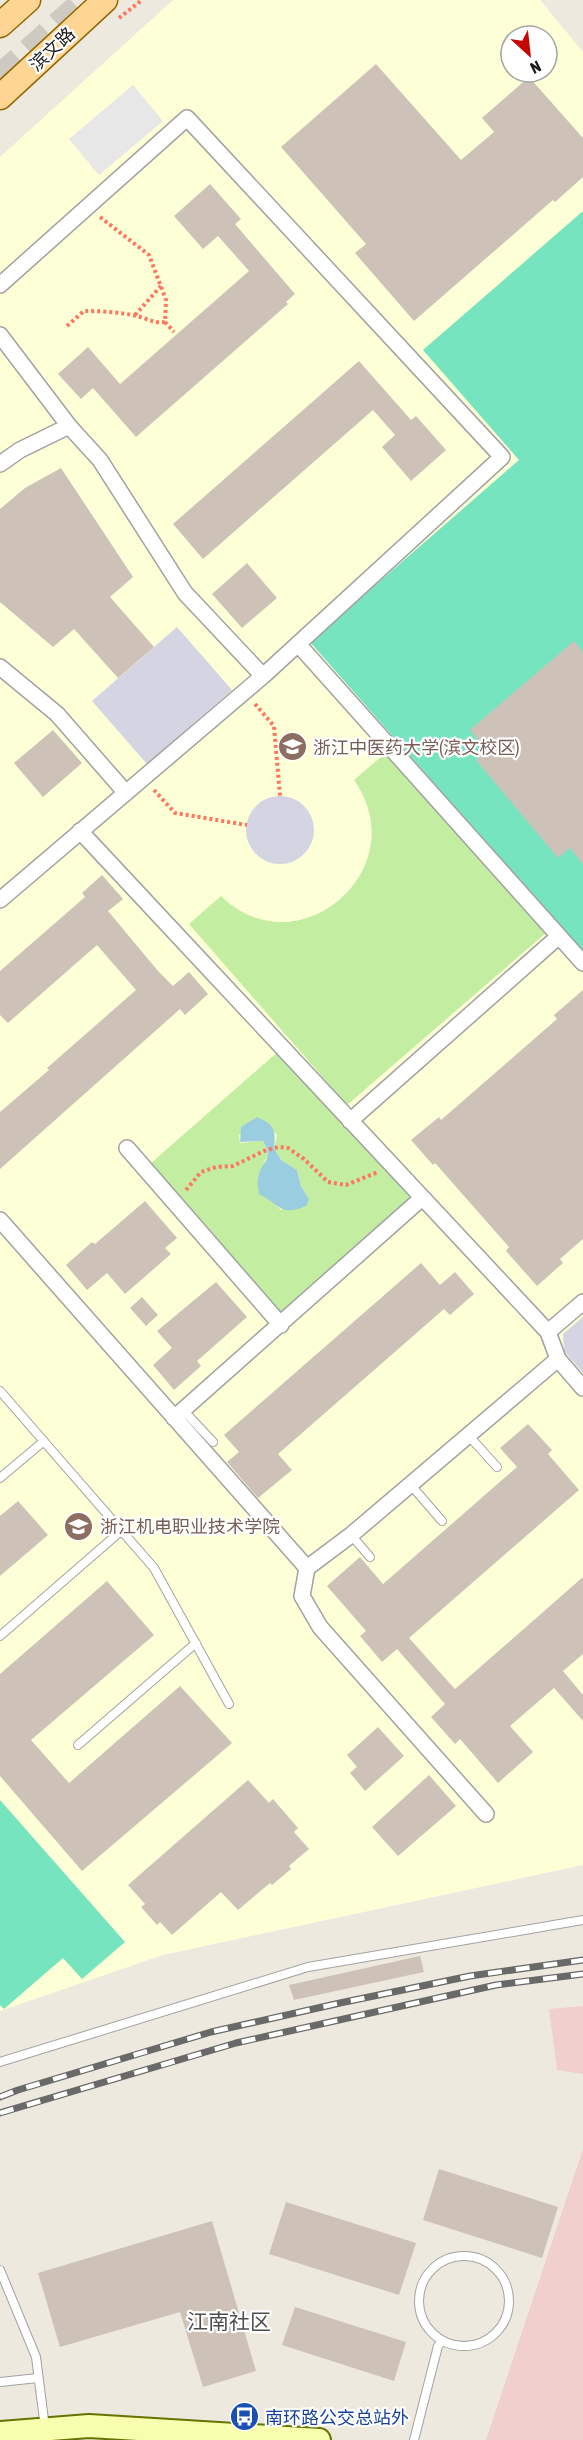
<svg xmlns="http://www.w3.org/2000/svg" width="583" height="2440" font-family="'Asap Condensed','Noto Sans SC',sans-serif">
  <rect width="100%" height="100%" fill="#eee9df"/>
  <!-- commercial -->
  <path fill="#f1cfcc" d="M 583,2006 L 583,2074 L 557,2070 L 549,2009 Z
    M 583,2149 L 583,2440 L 486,2440 Z"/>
  <!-- education -->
  <path fill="#fdffd7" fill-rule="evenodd" d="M 173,0 L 540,0 L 583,52 L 583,1865 L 163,1955 L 0,2011 L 0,157 ZM 511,36 L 547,36 L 547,72 L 511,72 Z"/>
  <!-- grass -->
  <path fill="#c3eda0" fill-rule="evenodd" d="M 388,751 L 547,932 L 347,1105 L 189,924 L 221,896 C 297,971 417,869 354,780 Z
    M 280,1050 L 412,1200 L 281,1314 L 150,1164 ZM 265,1121 L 277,1135 L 274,1148 L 281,1160 L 297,1170 L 301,1186 L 309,1199 L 281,1210 L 269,1198 L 263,1196 C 262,1189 261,1180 262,1172 C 263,1156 273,1159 263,1141 L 240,1143 L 239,1135 Z"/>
  <!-- pitch -->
  <path fill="#76e4be" d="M 583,211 L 583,953 L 310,642 L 519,460 L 423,350 Z
    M 0,1800 L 125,1942 L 82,1979 L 63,1958 L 4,2009 L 0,2005 Z"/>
  <!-- parking -->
  <path fill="#e7e7e7" d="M 133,85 L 163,121 L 99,175 L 69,139 Z"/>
  <!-- plaza -->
  <path fill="#d4d4e3" d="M 177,627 L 232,690 L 147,764 L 92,701 Z
    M246 830a34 34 0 1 1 68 0a34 34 0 1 1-68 0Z
    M 583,1317 L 583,1373 L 564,1351 L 563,1334 Z"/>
  <!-- water -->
  <path fill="#9bcde0" d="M 257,1117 C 275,1125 276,1130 274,1148 L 281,1160 L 297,1170 L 301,1186 L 309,1199 L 306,1206 C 280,1217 281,1205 259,1194 C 259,1190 257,1183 258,1179 C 260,1161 275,1161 263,1141 L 240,1142 L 241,1127 Z"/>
  <!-- building -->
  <path fill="#cec2b8" d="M 376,64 L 461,160 L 494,132 L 482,118 L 529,77 L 583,138 L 583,177 L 555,202 L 553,200 L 414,321 L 355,253 L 366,244 L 281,147 Z
    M 210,184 L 241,219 L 235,224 L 295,294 L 286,302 L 288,304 L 136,437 L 93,388 L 81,399 L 58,374 L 88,347 L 120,384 L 249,271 L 218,236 L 203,249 L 174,216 Z
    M 359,361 L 411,420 L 416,416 L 446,450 L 411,481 L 382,447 L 395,435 L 373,410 L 203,559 L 173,524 Z
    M 61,468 L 133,577 L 110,597 L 154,647 L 118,678 L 74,629 L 53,647 L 0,602 L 0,509 L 25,488 Z
    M 247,563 L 277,598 L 242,628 L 212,594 Z
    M 574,641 L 583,652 L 583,864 L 570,848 L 558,858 L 476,760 L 487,751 L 470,730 Z
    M 53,730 L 82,763 L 43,797 L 14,763 Z
    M 102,875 L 123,899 L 108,911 L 158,971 L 173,986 L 189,972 L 208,994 L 185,1015 L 180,1009 L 0,1169 L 0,1112 L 49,1070 L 47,1068 L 136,990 L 97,945 L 8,1023 L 0,1015 L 0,971 L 85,897 L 82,893 Z
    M 583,990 L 583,1239 L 560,1259 L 563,1263 L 537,1286 L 506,1251 L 509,1247 L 435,1163 L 433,1165 L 411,1140 L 439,1117 L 441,1120 L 557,1019 L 554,1015 Z
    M 145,1201 L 177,1238 L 165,1248 L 171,1254 L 125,1294 L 107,1273 L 87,1290 L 66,1265 L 92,1242 L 95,1244 Z
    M 421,1263 L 440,1285 L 455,1272 L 474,1294 L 450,1315 L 444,1309 L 278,1454 L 292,1470 L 258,1498 L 227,1462 L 239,1452 L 224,1435 Z
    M 216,1282 L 247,1317 L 197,1361 L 201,1366 L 174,1390 L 153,1365 L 172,1348 L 157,1331 Z
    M 142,1297 L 158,1315 L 146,1326 L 130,1308 Z
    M 528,1424 L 552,1450 L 548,1454 L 579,1490 L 409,1638 L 455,1689 L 583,1577 L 583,1654 L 563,1671 L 583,1695 L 583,1721 L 554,1688 L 510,1726 L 533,1752 L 498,1783 L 460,1739 L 455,1744 L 431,1717 L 445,1704 L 397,1649 L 382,1662 L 360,1636 L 366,1631 L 327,1586 L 360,1557 L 383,1584 L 517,1467 L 500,1448 Z
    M 18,1501 L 48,1535 L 0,1576 L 0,1516 Z
    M 107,1581 L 154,1635 L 31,1740 L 69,1783 L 180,1686 L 232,1743 L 82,1871 L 0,1776 L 0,1674 Z
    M 378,1727 L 404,1756 L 365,1791 L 350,1773 L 357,1767 L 347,1755 Z
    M 429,1775 L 456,1806 L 398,1856 L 372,1827 Z
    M 248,1780 L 269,1803 L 273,1799 L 298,1828 L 294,1832 L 309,1849 L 289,1866 L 291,1869 L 272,1885 L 270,1883 L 238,1910 L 221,1892 L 172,1935 L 160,1922 L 157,1925 L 141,1907 L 145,1904 L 128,1885 Z
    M 420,1956 L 424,1972 L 294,2000 L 289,1985 Z
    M 439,2169 L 558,2207 L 542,2258 L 423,2220 Z
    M 286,2202 L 416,2243 L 399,2295 L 269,2254 Z
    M 212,2221 L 256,2371 L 203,2387 L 180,2312 L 60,2347 L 38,2273 Z
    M 295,2307 L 406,2342 L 394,2381 L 282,2345 Z"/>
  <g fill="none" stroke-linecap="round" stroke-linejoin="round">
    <!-- trunk-tunnel -->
    <path stroke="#cecac2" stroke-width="26" stroke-dasharray="26 13" stroke-linecap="butt" d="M 0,77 L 86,0"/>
    <defs>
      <path id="service" d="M 0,1391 L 154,1568 L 229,1704
        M 183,1410 L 213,1442
        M 468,1435 L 497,1467
        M 0,1478 L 44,1441
        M 410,1484 L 442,1521
        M 351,1535 L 370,1557
        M 0,1636 L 121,1531
        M 78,1745 L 196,1643
        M 0,2062 L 308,1967 L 583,1920
        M419 2301a45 45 0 1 1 90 0a45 45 0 1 1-90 0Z
        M 0,2270 L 36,2357 L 45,2428
        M 0,2382 L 38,2378
        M 414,2440 L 438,2346 L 442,2341"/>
      <path id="minor" d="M 0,285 L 187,118 L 502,457 L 263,676 L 0,900
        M 0,335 L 69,426 L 100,460 L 185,593 L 263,676
        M 0,464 L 20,450 L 69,426
        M 298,644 L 583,963
        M 0,667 L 57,714 L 126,793
        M 80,831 L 548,1332 L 583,1302
        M 350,1121 L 559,936
        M 127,1148 L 281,1325
        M 0,1220 L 307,1568 L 351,1535 L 558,1359 L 548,1332
        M 558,1359 L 583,1388
        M 174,1418 L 422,1198
        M 307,1568 L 302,1596 L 320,1627 L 486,1814"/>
      <path id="secondary" d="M 0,2433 L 89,2426 L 319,2440"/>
      <path id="primary" d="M 0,25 L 28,0
        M 0,97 L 105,0"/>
    </defs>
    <!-- service casing -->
    <use href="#service" stroke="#a2a2a2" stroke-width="10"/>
    <!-- minor casing -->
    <use href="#minor" stroke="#a2a2a2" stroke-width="18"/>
    <!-- secondary casing -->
    <use href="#secondary" stroke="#637400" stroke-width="26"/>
    <!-- primary casing -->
    <use href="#primary" stroke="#926800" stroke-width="27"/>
    <!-- path -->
    <path stroke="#ff765f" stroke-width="4" stroke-dasharray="3 3" stroke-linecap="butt" d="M 119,18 L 142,0
      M 135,315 L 161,286
      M 165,322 L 174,332
      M 67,326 L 84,311 C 101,311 119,312 137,316 C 146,318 155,324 165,322 L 166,300 L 149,255 L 100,217
      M 255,704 L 274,726 L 280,796
      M 154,790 L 175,813 L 247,825
      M 186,1190 L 201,1172 L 216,1167 L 233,1166 L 264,1151 L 278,1147 L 288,1148 L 304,1159 L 328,1182 L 346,1185 L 378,1172"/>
    <!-- service -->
    <use href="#service" stroke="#fff" stroke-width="8"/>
    <!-- minor -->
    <use href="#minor" stroke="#fff" stroke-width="15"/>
    <!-- secondary -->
    <use href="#secondary" stroke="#f7fead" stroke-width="22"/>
    <!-- primary -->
    <use href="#primary" stroke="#ffd593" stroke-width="24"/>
    <defs>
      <path id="rail" d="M 0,2097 L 18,2090 L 211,2032 L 340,2003 L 470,1976 L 583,1960
        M 0,2113 L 236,2043 L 496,1985 L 583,1974"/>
    </defs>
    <!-- rail casing -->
    <use href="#rail" stroke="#696969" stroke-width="7"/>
    <!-- rail -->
    <use href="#rail" stroke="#fff" stroke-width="4.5" stroke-dasharray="14" stroke-linecap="butt"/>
  </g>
  <!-- icons -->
  <defs>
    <symbol id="university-disc" viewBox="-11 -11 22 22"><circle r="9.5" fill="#8d6e63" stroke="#fff"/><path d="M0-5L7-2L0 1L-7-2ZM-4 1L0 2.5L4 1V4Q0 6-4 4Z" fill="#fff"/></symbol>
    <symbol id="bus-disc" viewBox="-11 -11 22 22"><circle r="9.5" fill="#1a4fb4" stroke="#fff"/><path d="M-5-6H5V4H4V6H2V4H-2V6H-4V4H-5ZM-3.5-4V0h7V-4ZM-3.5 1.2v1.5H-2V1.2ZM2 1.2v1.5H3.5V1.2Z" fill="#fff"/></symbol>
  </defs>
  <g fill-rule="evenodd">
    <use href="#university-disc" x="276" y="730" width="33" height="33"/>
    <use href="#university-disc" x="62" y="1510" width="33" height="33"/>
    <use href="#bus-disc" x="228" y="2400" width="33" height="33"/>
  </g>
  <g text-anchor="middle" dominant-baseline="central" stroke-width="4.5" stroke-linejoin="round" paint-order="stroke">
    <!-- street labels -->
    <g font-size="18" fill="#1b1b1b" stroke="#fff">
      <text transform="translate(52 49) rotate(-43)">滨文路</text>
    </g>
    <!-- education labels -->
    <g font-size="18" fill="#785e54" stroke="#fff" text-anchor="start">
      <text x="313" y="747">浙江中医药大学(滨文校区)</text>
      <text x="100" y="1526">浙江机电职业技术学院</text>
    </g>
    <!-- transit labels -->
    <g font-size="18" fill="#164399" stroke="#fff" text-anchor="start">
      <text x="265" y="2417">南环路公交总站外</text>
    </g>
    <!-- quarter labels -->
    <g font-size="21" fill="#4e4e4e" stroke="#fff">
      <text x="229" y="2321">江南社区</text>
    </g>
  </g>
  <!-- north arrow -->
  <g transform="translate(529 54) rotate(153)"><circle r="28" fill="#ffffff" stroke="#a4a4a4" stroke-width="1.5"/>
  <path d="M0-4.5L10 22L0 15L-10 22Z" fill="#c60800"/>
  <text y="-9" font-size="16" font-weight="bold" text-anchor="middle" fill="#1b1b1b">N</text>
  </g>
</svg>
